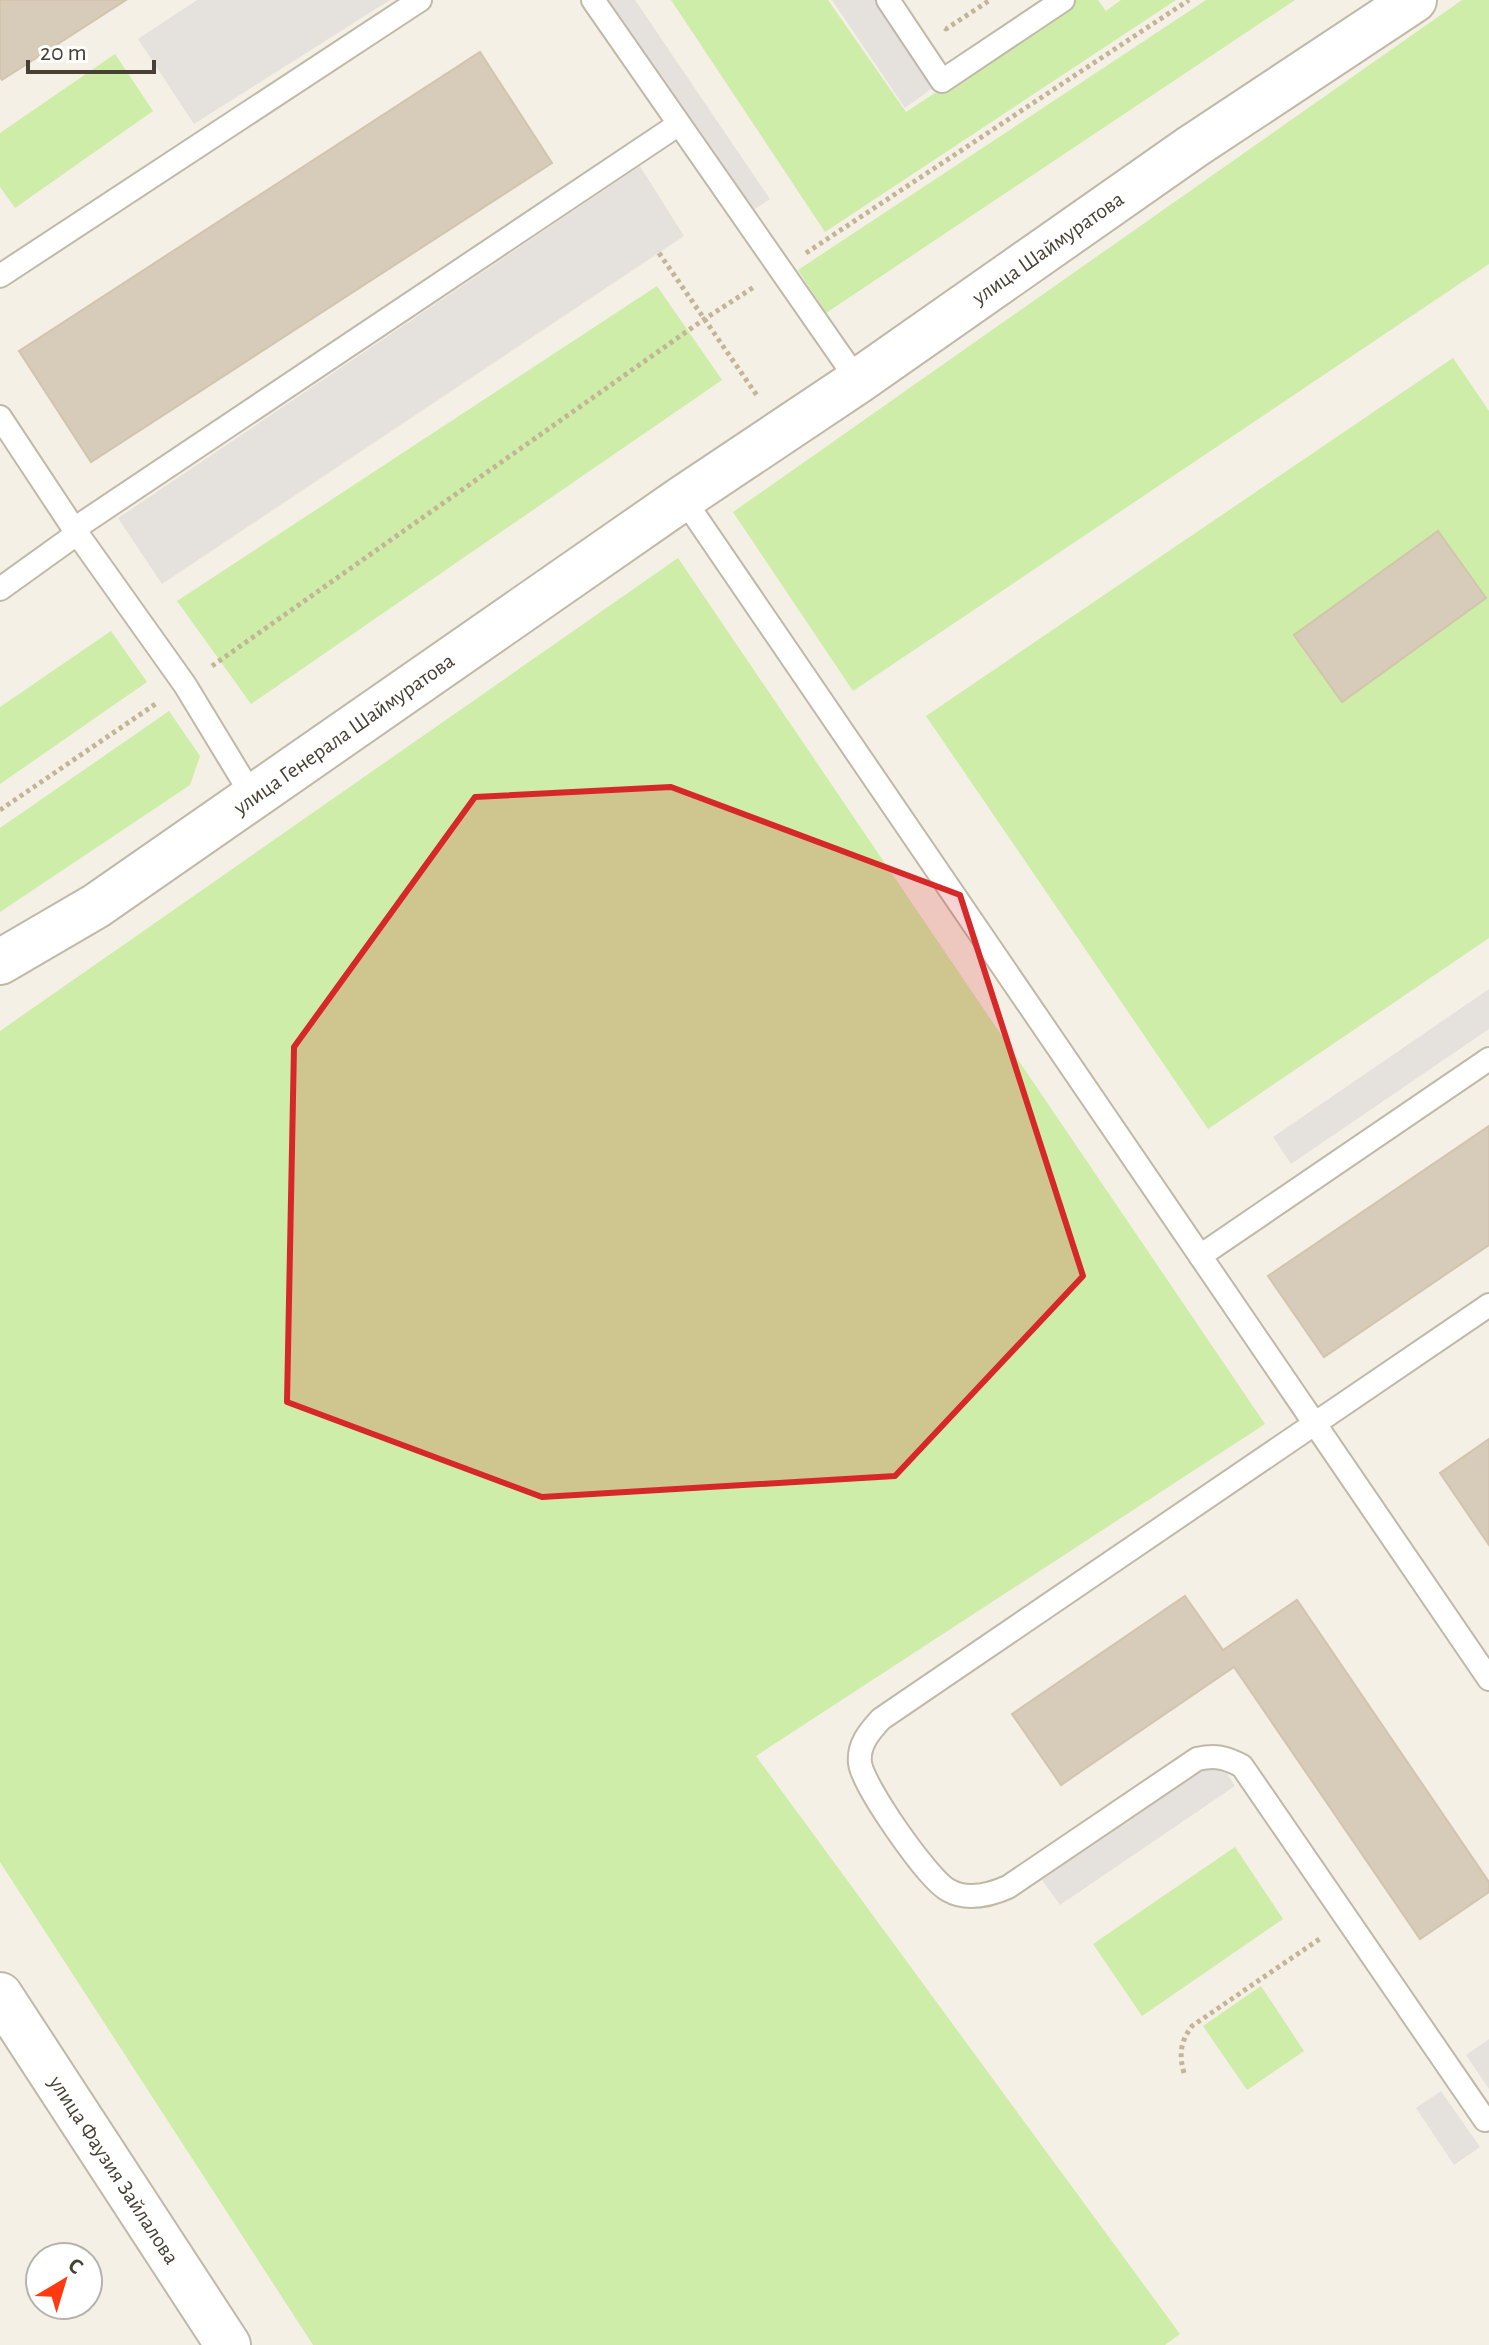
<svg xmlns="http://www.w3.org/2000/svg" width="1489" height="2345" font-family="'Alegreya Sans',sans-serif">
  <rect width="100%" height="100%" fill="#f4f0e5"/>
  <!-- green -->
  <path fill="#cdeda9" d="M 671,0 L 828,0 L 906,112 L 1076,0 L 1098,0 L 1106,11 L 1121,0 L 1176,0 L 825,232 Z
    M 1206,0 L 1295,0 L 826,313 L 798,270 Z
    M 1462,0 L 1489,0 L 1489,264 L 853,691 L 733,512 Z
    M 115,54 L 153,111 L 15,208 L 0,187 L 0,133 Z
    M 657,286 L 722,380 L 251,704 L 177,601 Z
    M 1453,358 L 1489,411 L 1489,938 L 1208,1129 L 926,716 Z
    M 678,558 L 1265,1424 L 756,1756 L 1180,2334 L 1165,2345 L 313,2345 L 0,1862 L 0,1031 Z
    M 111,631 L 147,682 L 0,784 L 0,707 Z
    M 169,711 L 200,756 L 190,785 L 0,912 L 0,828 Z
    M 1235,1847 L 1283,1919 L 1142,2016 L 1093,1944 Z
    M 1261,1986 L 1304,2051 L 1247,2090 L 1203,2026 Z"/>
  <!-- parking -->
  <path fill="#e5e2de" d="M 197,0 L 390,0 L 194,124 L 138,39 Z
    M 598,0 L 635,0 L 770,199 L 744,216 Z
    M 832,0 L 888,0 L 942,81 L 905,108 Z
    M 640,166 L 684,236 L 162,584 L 118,518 Z
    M 1489,989 L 1489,1029 L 1291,1164 L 1273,1137 Z
    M 1218,1760 L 1235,1786 L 1060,1905 L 1042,1880 Z
    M 1489,2039 L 1489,2089 L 1466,2055 Z
    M 1441,2091 L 1480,2147 L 1454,2165 L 1416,2108 Z"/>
  <!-- building -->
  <path fill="#d7ccb9" stroke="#d3c4ac" stroke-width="2" d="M 0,0 L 126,0 L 2,80 L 0,77 Z
    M 480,52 L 552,163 L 91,462 L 19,351 Z
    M 1438,531 L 1486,598 L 1342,702 L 1294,635 Z
    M 1489,1126 L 1489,1245 L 1324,1357 L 1268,1276 Z
    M 1489,1439 L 1489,1545 L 1440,1473 Z
    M 1185,1596 L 1223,1650 L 1297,1600 L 1489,1882 L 1489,1892 L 1420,1939 L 1234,1667 L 1061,1785 L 1012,1714 Z"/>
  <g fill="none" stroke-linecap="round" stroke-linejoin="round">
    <defs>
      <path id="service" d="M 593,0 L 858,381
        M 888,0 L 942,81 L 1063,0
        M 0,276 L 420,0
        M 0,417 L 74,529 L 185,685 L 253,797
        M 683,498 L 1489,1679
        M 74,529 L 679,124
        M 0,589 L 78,533
        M 1200,1256 L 1489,1059
        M 1485,2120 L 1242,1766 C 1225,1757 1215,1755 1197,1759 L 1008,1887 C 990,1895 967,1901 948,1890 C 927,1878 863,1786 860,1763 C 858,1745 869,1732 881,1719 L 1489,1305"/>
      <path id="minor" d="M 0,962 L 96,906 L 683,498 L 858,381 L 1192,147 L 1414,0
        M 0,1995 L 228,2345"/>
    </defs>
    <!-- service casing -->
    <use href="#service" stroke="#c1b8a7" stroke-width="26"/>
    <!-- minor casing -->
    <use href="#minor" stroke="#c1b8a7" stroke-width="48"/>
    <!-- path -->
    <path stroke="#c4b596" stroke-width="5" stroke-dasharray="4 4" stroke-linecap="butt" d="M 945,28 L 946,29 L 990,0
      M 659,253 L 758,397
      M 806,253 L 1189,0
      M 212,666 L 703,320 L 754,287
      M 0,810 L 157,703
      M 1184,2073 C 1179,2055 1180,2042 1192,2026 L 1321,1938"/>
    <!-- service -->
    <use href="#service" stroke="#fff" stroke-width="22"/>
    <!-- minor -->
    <use href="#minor" stroke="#fff" stroke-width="44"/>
  </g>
  <!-- marked area -->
  <path fill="#d62828" fill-opacity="0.2" stroke="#d62828" stroke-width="6" stroke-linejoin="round" d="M 671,787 L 960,895 L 1083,1276 L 895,1476 L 542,1497 L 287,1402 L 294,1047 L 475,797 Z"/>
  <g text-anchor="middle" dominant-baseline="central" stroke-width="8" stroke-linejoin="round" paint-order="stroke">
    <!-- street labels -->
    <g font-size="22" fill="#484034" stroke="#fff">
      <text transform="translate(1048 248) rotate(-35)">улица Шаймуратова</text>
      <text transform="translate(344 734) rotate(-35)">улица Генерала Шаймуратова</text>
      <text transform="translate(114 2170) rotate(57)">улица Фаузия Зайлалова</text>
    </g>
  </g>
  <!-- north arrow -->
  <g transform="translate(64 2281) rotate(38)"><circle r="38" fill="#ffffff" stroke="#b6b3ae" stroke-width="2"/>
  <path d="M0-6L14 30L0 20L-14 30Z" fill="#ff3a11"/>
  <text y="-12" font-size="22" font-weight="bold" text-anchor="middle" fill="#484034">С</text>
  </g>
  <!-- scale -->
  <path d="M28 60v12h126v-12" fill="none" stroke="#484034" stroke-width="4"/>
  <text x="40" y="60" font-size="24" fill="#484034" stroke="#ffffff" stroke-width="6" paint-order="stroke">20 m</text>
</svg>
